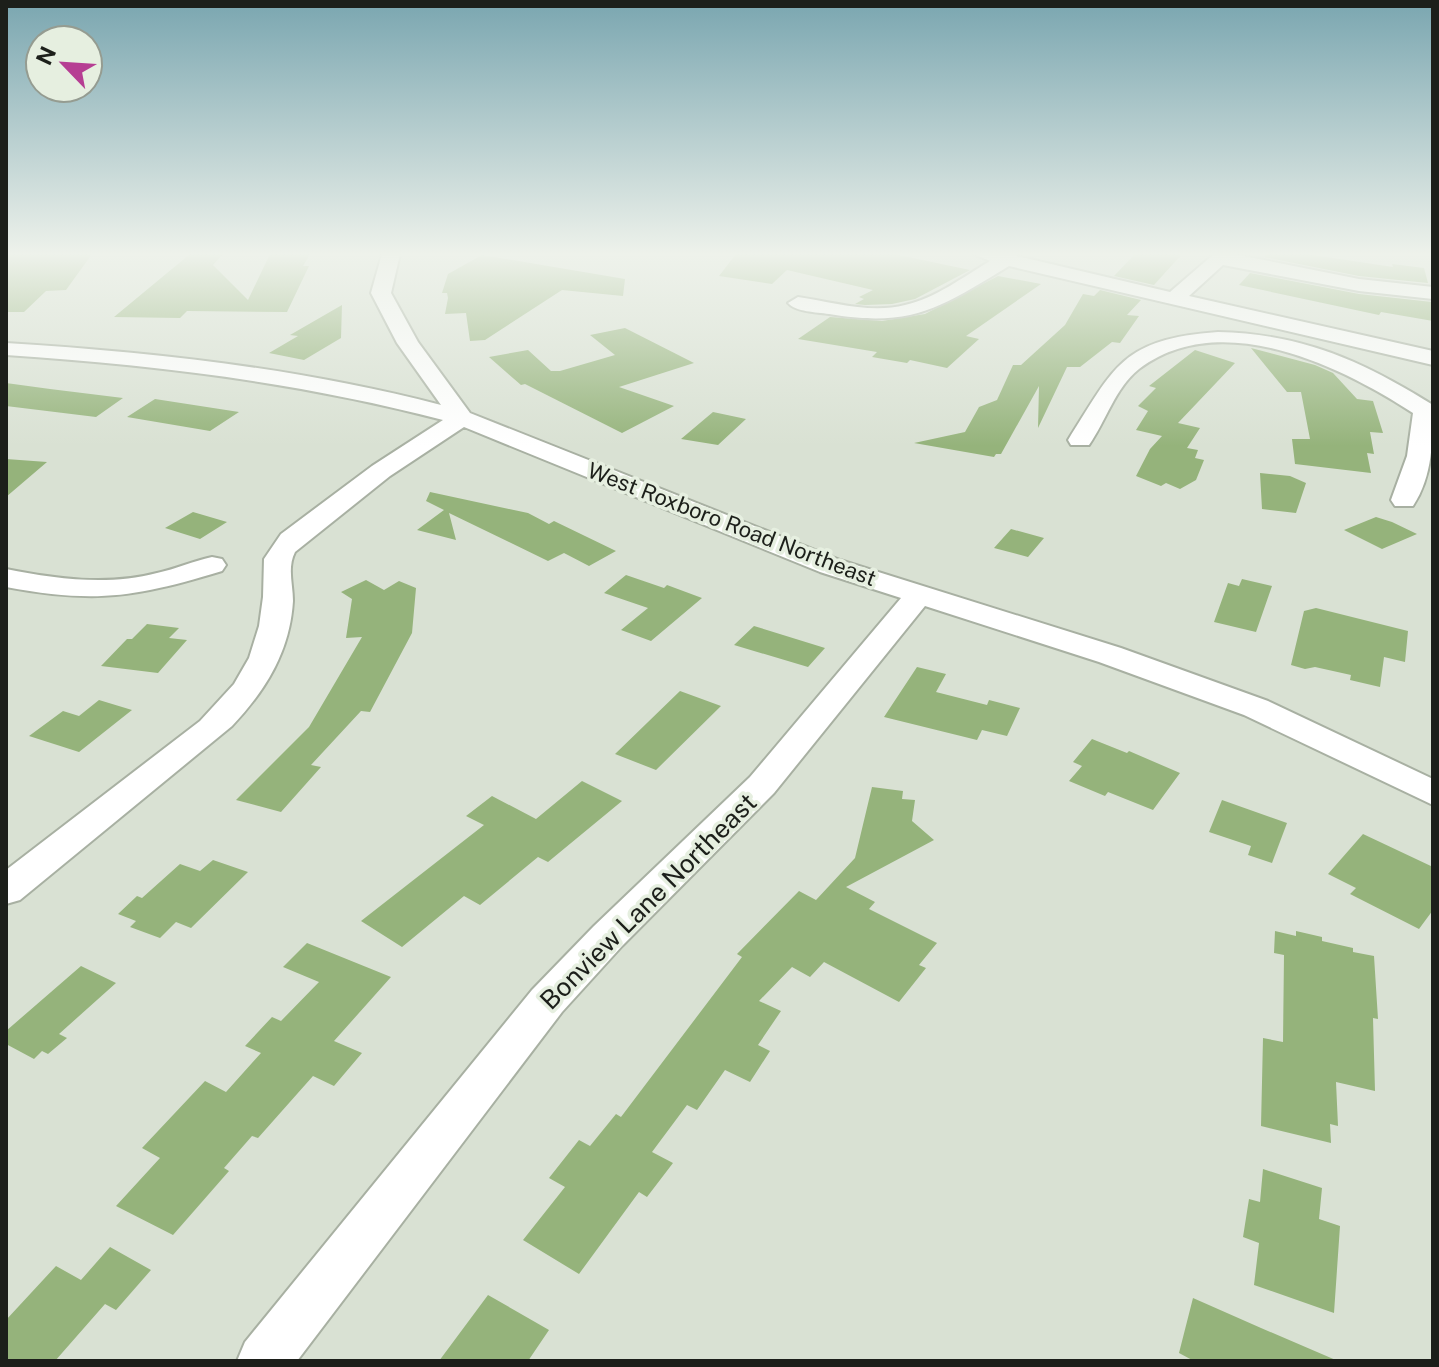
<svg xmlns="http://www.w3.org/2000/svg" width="1439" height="1367" font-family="'Public Sans',sans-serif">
  <rect width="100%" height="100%" fill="#d9e1d3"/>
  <!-- building -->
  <path fill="#95b37b" d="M 6,254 L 92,254 L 66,290 L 46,291 L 24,312 L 6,312 Z
    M 190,254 L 223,254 L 213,265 L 248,300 L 270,254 L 310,254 L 303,266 L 309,266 L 287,312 L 187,311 L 180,318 L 114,317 Z
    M 736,254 L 894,254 L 970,270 L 915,299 L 892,304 L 865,305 L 855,304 L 864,299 L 859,297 L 873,290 L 787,270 L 772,284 L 719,276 Z
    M 1135,254 L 1182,254 L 1154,285 L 1114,276 Z
    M 1267,254 L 1306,254 L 1393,267 L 1392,264 L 1424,268 L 1428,283 L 1359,276 L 1264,257 Z
    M 482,255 L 625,279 L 623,296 L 562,290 L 485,340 L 470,341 L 466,313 L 445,314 L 448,298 L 447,293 L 442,293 L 448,274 Z
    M 1250,273 L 1359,294 L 1432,302 L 1433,321 L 1381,312 L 1379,315 L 1239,285 Z
    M 998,276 L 1041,284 L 966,336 L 979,339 L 947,368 L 910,360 L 907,363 L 872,357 L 877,352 L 798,339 L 830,317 L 882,321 L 925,314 Z
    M 1100,290 L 1141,300 L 1127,315 L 1139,316 L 1120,343 L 1112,342 L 1080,367 L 1067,367 L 1038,428 L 1039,386 L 1001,454 L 996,454 L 994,457 L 914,443 L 965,432 L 979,407 L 997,400 L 1013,365 L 1021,365 L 1065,325 L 1083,294 L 1094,296 Z
    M 342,305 L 341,338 L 304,360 L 269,353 L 298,336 L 290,335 Z
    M 625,328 L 694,363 L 619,387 L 674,406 L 622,433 L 525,384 L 521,385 L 489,357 L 528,350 L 551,371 L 560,371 L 615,355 L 590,335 Z
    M 1251,348 L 1315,365 L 1333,373 L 1357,399 L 1373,401 L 1383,433 L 1370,432 L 1374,454 L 1367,453 L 1371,473 L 1295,464 L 1292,439 L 1310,439 L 1301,392 L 1287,392 Z
    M 1195,350 L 1235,363 L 1178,423 L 1200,428 L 1187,448 L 1198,450 L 1195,458 L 1204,460 L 1196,480 L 1180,489 L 1166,483 L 1161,486 L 1136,476 L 1150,449 L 1162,436 L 1136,430 L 1148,411 L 1138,406 L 1156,388 L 1149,386 Z
    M 6,383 L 50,389 L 123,398 L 96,417 L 6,406 Z
    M 155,399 L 239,412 L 210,431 L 127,417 Z
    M 713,412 L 746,419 L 718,445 L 681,439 Z
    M 6,459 L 47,462 L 6,497 Z
    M 1260,473 L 1290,476 L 1306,483 L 1296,513 L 1262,509 Z
    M 430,492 L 528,513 L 549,524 L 554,521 L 616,551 L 589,566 L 564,553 L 548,561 L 449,513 L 456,540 L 417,530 L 444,510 L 426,501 Z
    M 193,512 L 227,522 L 200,539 L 165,528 Z
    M 1376,517 L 1392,522 L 1417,534 L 1382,549 L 1344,530 Z
    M 1011,529 L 1044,538 L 1028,557 L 994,548 Z
    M 626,575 L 664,588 L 667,585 L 702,598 L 651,641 L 621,630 L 648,608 L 604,593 Z
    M 1242,579 L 1272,586 L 1256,632 L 1214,622 L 1228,583 L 1239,586 Z
    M 366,580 L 384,590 L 399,581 L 416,588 L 412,633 L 370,712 L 361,711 L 311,765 L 321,767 L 281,812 L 236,800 L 309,727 L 362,637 L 346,638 L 352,599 L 341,592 Z
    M 1316,608 L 1408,631 L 1405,662 L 1384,657 L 1380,687 L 1350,680 L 1351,675 L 1315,667 L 1305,669 L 1291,665 L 1304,611 Z
    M 147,624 L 179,628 L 169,638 L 187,640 L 158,673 L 101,666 L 127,639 L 132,639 Z
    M 754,626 L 825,648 L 808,667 L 734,645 Z
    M 917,667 L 946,674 L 936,692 L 987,705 L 989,700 L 1020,708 L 1007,736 L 982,730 L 977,740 L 884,717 Z
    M 680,691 L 721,706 L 656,770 L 615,754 Z
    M 99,700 L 132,710 L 79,752 L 29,736 L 63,711 L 79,716 Z
    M 1092,739 L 1127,753 L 1129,751 L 1180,773 L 1153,810 L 1108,792 L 1105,796 L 1069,781 L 1082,766 L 1073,762 Z
    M 582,781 L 622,801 L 548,862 L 538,857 L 480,905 L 464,896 L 402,947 L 361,921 L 484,825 L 466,816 L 492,796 L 536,819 Z
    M 872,787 L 903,791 L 902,799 L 915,800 L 912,821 L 934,840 L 846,887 L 875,902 L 869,909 L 937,943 L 919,965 L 926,968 L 899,1002 L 824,962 L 810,977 L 792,967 L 759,1001 L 781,1011 L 758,1045 L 770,1051 L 750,1082 L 725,1070 L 697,1110 L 687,1105 L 652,1152 L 673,1163 L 647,1197 L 639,1192 L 579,1274 L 523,1240 L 565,1187 L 549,1178 L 579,1140 L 590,1146 L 616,1114 L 621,1117 L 742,957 L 737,954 L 799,891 L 816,900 L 855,858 Z
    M 1222,800 L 1287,823 L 1272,863 L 1248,855 L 1251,846 L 1209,832 Z
    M 1363,834 L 1433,867 L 1433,910 L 1419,929 L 1350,894 L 1356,888 L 1328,874 Z
    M 213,860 L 248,872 L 191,928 L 176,922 L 160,938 L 130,927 L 136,921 L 118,914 L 137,896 L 142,898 L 180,864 L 200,871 Z
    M 1275,931 L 1296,936 L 1296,931 L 1322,937 L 1322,941 L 1353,948 L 1353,952 L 1374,956 L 1378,1019 L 1373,1018 L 1375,1091 L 1336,1082 L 1338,1126 L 1330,1124 L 1331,1143 L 1261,1126 L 1263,1038 L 1283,1042 L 1284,955 L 1274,953 Z
    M 307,943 L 391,977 L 334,1041 L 362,1053 L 334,1086 L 313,1076 L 258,1138 L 252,1136 L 224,1168 L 229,1171 L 173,1235 L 116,1206 L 160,1158 L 142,1148 L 205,1081 L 226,1092 L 261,1053 L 245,1046 L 272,1017 L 281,1021 L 319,982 L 283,967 Z
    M 81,966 L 116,983 L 59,1034 L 67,1038 L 48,1054 L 42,1051 L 34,1059 L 6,1044 L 6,1031 Z
    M 1263,1169 L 1322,1188 L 1319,1219 L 1340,1226 L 1334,1313 L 1254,1285 L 1259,1243 L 1243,1237 L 1249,1199 L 1260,1202 Z
    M 110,1247 L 151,1270 L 116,1310 L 105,1304 L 55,1361 L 6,1361 L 6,1320 L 56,1266 L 81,1280 Z
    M 488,1295 L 549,1330 L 528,1361 L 439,1361 Z
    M 1193,1298 L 1261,1328 L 1338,1361 L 1194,1361 L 1179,1353 Z"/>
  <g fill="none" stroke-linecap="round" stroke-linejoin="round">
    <defs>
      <path id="minor" d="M 382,254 L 400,254 L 391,293 L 418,342 L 470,413 L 840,560 L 1121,648 L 1268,701 L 1433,779 L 1433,805 L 1244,715 L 1099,662 L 925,606 L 774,793 L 622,946 L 562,1012 L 297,1361 L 237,1361 L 245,1342 L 532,990 L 594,926 L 750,777 L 901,598 L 820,572 L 464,427 L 390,476 L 295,552 C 287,568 293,584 293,601 C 290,651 266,690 232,726 L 20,900 L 6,904 L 6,870 L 200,721 L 234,684 L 249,658 L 259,626 L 263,597 L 264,559 L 281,534 L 372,466 L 443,420 C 298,382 155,365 6,355 L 6,343 C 153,352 298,368 441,405 L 397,343 L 371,293 Z
        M 973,254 L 1018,254 L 1017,256 L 1170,292 L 1214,254 L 1234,254 L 1359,279 L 1433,287 L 1433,299 L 1359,291 L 1223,265 L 1189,296 L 1433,351 L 1433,365 L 1009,266 C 940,308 912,328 829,314 C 816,312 796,312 788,303 L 798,297 C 832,302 871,314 905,305 C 936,298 963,277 990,261 Z
        M 1218,332 C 1303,334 1362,361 1433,405 C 1433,439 1433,476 1413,506 L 1395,506 L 1391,500 L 1407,456 L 1413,413 C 1340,366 1221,307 1139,369 C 1115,388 1106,421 1089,445 L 1071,445 L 1068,440 C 1115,366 1122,339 1218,332 Z
        M 212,557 L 222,559 L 226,565 L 222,571 C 136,597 96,604 6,587 L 6,569 C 56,579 108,586 157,573 C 176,569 193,561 212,557 Z"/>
    </defs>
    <!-- minor casing -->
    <use href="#minor" stroke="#a8b0a2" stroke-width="4"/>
    <!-- minor -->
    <use href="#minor" fill="#fff" fill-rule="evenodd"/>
  </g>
  <!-- sky -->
  <linearGradient id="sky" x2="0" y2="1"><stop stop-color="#7aa6b0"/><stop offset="0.57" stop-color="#eef2eb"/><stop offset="1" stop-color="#eef2eb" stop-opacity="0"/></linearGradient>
  <rect width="1439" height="446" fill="url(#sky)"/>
  <g text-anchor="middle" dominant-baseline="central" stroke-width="7" stroke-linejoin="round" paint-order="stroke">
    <!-- street labels -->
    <g font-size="22" fill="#1c1f1a" stroke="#e6efe0">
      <text transform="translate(732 524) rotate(21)">West Roxboro Road Northeast</text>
    </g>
    <!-- near-street labels -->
    <g font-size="26" fill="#1c1f1a" stroke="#e6efe0">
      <text transform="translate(648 901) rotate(-45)">Bonview Lane Northeast</text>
    </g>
  </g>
  <!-- border -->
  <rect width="1439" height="1367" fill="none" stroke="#1c1f1a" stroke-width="16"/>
  <!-- north arrow -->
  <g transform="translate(64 64) rotate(295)"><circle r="38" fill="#e6efe0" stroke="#959c91" stroke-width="2"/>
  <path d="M0-6L14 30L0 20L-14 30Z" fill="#b63e93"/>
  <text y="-12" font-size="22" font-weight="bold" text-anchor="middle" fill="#1c1f1a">N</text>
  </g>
</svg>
